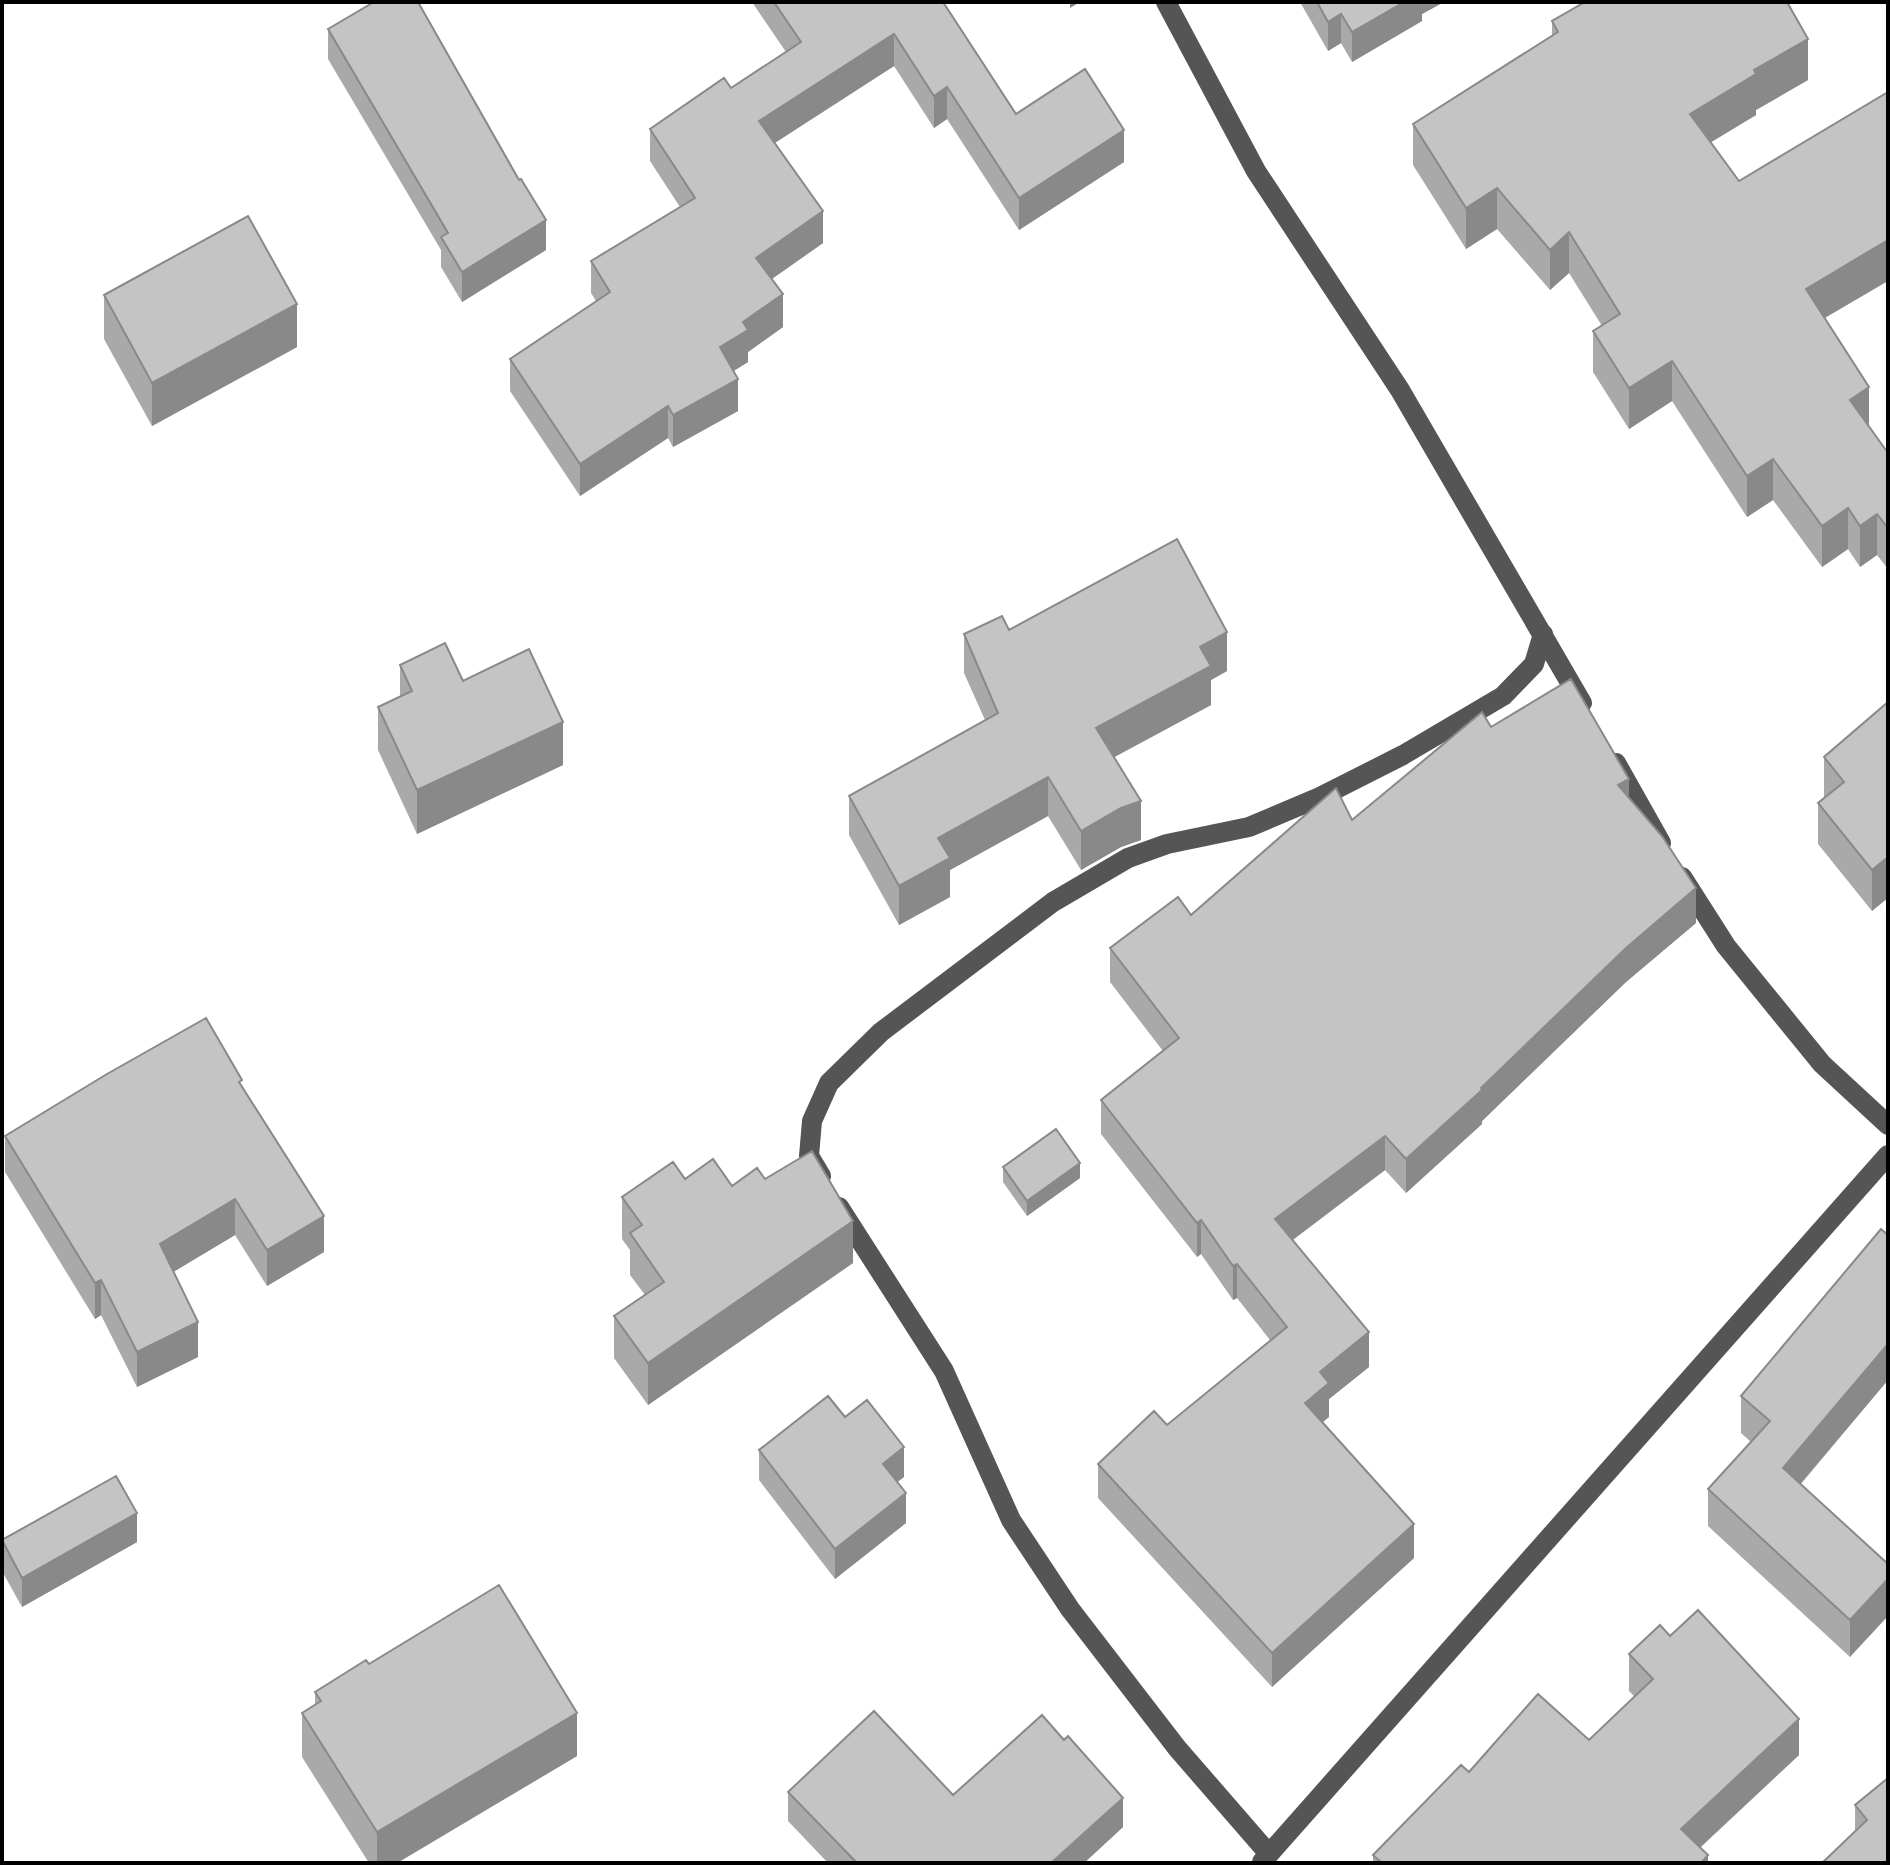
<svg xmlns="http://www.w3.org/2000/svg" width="1890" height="1865" font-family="'Asap Condensed',sans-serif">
  <rect width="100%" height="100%" fill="#fff"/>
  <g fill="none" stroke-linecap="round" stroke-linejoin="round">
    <!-- minor -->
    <path stroke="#555" stroke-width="20" d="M 1166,2 L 1256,171 L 1400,390 L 1582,703
      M 1616,763 L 1661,843
      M 1682,877 L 1726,946 L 1822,1064 L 1888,1125
      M 821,1176 L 809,1156 L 812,1121 L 829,1083 L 881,1032 L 1053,902 L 1128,858 L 1167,844 L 1249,827 L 1320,797 L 1403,755 L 1503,696 L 1534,664 L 1543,634
      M 839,1207 L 944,1371 L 1011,1520 L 1070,1609 L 1177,1748 L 1269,1854
      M 1262,1862 L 1888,1155"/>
  </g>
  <!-- wall -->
  <path fill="#a9a9a9" d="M 752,2 L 943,2 L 1016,114 L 1124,162 L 1019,230 L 947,119 L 934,128 L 894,66 L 775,143 L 823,243 L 772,279 L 783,327 L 748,352 L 748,362 L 734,371 L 738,411 L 673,447 L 668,438 L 580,496 L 510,391 L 510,359 L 596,301 L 591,293 L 591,261 L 680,207 L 650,161 L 650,129 L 731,88 L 786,52 Z
    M 1300,2 L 1444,2 L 1422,14 L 1422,21 L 1352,62 L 1341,43 L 1328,51 Z
    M 1552,21 L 1808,80 L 1756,110 L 1756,115 L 1711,142 L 1825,318 L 1869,426 L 1888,453 L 1888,569 L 1877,555 L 1860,567 L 1848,549 L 1822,567 L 1773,500 L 1747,517 L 1672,401 L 1629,429 L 1593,372 L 1593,331 L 1602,326 L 1569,273 L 1550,290 L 1497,229 L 1466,249 L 1413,165 L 1413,124 L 1552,35 Z
    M 328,29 L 546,250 L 462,302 L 441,267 L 441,250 L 328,59 Z
    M 104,295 L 297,347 L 152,426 L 104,339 Z
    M 1009,630 L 1227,671 L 1211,680 L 1211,705 L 1114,757 L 1141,840 L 1121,847 L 1081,870 L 1048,816 L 950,870 L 950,897 L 899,925 L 849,835 L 849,796 L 985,720 L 964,673 L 964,634 Z
    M 400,665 L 463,681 L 563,765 L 417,834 L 378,750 L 378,707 L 400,697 Z
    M 1888,702 L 1872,911 L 1818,844 L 1818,803 L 1824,798 L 1824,757 Z
    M 1491,727 L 1629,798 L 1696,923 L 1626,982 L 1482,1121 L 1482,1124 L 1406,1193 L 1385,1170 L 1293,1240 L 1369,1367 L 1329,1399 L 1329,1417 L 1322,1422 L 1414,1558 L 1272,1687 L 1098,1498 L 1098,1464 L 1167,1425 L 1270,1340 L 1237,1298 L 1233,1300 L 1201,1254 L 1197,1257 L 1101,1134 L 1101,1100 L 1163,1051 L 1110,982 L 1110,948 L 1191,915 L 1352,820 Z
    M 242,1086 L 324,1252 L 267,1286 L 235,1235 L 173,1272 L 198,1357 L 137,1387 L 101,1315 L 95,1319 L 5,1172 L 5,1136 Z
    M 1003,1167 L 1080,1178 L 1027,1216 L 1003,1182 Z
    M 685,1179 L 732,1186 L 765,1179 L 853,1263 L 648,1405 L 614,1358 L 614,1316 L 645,1295 L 630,1275 L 630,1250 L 622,1239 L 622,1197 Z
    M 1888,1380 L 1801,1484 L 1888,1564 L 1850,1657 L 1708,1526 L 1708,1489 L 1751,1442 L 1741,1433 L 1741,1396 Z
    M 845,1417 L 904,1477 L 897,1482 L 906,1523 L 835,1579 L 759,1480 L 759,1450 Z
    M 2,1540 L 137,1542 L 22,1607 L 2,1571 Z
    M 1670,1636 L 1799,1755 L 1700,1848 L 1708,1863 L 1373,1863 L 1373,1855 L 1469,1772 L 1589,1740 L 1635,1697 L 1629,1691 L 1629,1654 Z
    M 369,1664 L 577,1756 L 397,1863 L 369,1863 L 302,1757 L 302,1713 L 315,1705 L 315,1692 Z
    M 1888,1778 L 1888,1863 L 1855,1832 L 1855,1805 Z
    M 788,1792 L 953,1795 L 1123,1827 L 1084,1863 L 828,1863 L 788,1821 Z"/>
  <!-- shaded-wall -->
  <path fill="#898989" d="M 1070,2 L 1080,2 L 1070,8 Z
    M 1404,2 L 1444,2 L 1422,14 L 1422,21 L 1352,62 L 1352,32 Z
    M 1341,14 L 1341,43 L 1328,51 L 1328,22 Z
    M 894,34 L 894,66 L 759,153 L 759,121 Z
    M 1808,39 L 1808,80 L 1756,110 L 1756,115 L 1690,155 L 1690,114 L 1754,70 Z
    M 947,87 L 947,119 L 934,128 L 934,96 Z
    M 1124,130 L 1124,162 L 1019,230 L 1019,198 Z
    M 1497,188 L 1497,229 L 1466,249 L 1466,208 Z
    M 823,211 L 823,243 L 756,290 L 756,258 Z
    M 546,220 L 546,250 L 462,302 L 462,272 Z
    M 1569,232 L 1569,273 L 1550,290 L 1550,250 Z
    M 1888,240 L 1888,281 L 1806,329 L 1806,289 Z
    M 783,294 L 783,327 L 748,352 L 748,362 L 720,379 L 720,347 L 743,322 Z
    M 297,304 L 297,347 L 152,426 L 152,383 Z
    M 1672,361 L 1672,401 L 1629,429 L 1629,388 Z
    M 738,379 L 738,411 L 673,447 L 673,415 Z
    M 1869,387 L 1869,428 L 1850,400 Z
    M 668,406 L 668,438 L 580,496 L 580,464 Z
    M 1773,459 L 1773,500 L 1747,517 L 1747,476 Z
    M 1848,508 L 1848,549 L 1822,567 L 1822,526 Z
    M 1877,514 L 1877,555 L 1860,567 L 1860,526 Z
    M 1227,632 L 1227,671 L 1211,680 L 1211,705 L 1096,767 L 1096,728 L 1200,647 Z
    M 563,722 L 563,765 L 417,834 L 417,790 Z
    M 1048,777 L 1048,816 L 950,870 L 950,897 L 899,925 L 899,886 L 938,838 Z
    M 1629,779 L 1629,813 L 1618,785 Z
    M 1141,801 L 1141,840 L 1121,847 L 1081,870 L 1081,831 L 1121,808 Z
    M 1888,857 L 1888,898 L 1872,911 L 1872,870 Z
    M 1696,888 L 1696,923 L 1626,982 L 1482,1121 L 1482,1124 L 1406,1193 L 1406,1159 L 1626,948 Z
    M 1385,1136 L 1385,1170 L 1275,1253 L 1275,1219 Z
    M 1080,1163 L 1080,1178 L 1027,1216 L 1027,1201 Z
    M 235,1199 L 235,1235 L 160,1280 L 160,1244 Z
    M 324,1216 L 324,1252 L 267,1286 L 267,1250 Z
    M 1201,1220 L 1201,1254 L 1197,1257 L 1197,1223 Z
    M 853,1221 L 853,1263 L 648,1405 L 648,1363 Z
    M 1237,1264 L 1237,1298 L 1233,1300 L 1233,1266 Z
    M 101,1280 L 101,1315 L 95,1319 L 95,1283 Z
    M 198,1322 L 198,1357 L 137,1387 L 137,1352 Z
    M 1369,1332 L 1369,1367 L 1329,1399 L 1329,1417 L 1305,1437 L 1305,1403 L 1320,1372 Z
    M 1888,1344 L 1888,1380 L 1783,1504 L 1783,1468 Z
    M 904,1447 L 904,1477 L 883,1493 L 883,1464 Z
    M 906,1493 L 906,1523 L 835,1579 L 835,1549 Z
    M 137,1513 L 137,1542 L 22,1607 L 22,1578 Z
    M 1414,1524 L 1414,1558 L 1272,1687 L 1272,1653 Z
    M 1888,1579 L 1888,1616 L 1850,1657 L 1850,1620 Z
    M 577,1713 L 577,1756 L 397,1863 L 377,1863 L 377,1832 Z
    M 1799,1719 L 1799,1755 L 1683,1863 L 1681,1829 Z
    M 1123,1798 L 1123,1827 L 1084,1863 L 1051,1863 Z
    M 1708,1855 L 1708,1863 L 1701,1863 Z"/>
  <!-- building -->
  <path fill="#c4c4c4" stroke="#898989" stroke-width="2" d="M 374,2 L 418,2 L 519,180 L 521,179 L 546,220 L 462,272 L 441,237 L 448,233 L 328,29 Z
    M 774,2 L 943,2 L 1016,114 L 1085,69 L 1124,130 L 1019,198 L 947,87 L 934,96 L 894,34 L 759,121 L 823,211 L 756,258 L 783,294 L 743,322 L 748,330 L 720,347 L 738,379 L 673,415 L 668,406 L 580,464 L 510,359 L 610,292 L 591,261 L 695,198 L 650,129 L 724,78 L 731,88 L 801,42 Z
    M 1317,2 L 1404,2 L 1352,32 L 1341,14 L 1328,22 Z
    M 1585,2 L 1787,2 L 1808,39 L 1754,70 L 1756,74 L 1690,114 L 1739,181 L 1888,92 L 1888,240 L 1806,289 L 1869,387 L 1850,400 L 1888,453 L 1888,528 L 1877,514 L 1860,526 L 1848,508 L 1822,526 L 1773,459 L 1747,476 L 1672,361 L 1629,388 L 1593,331 L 1620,314 L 1569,232 L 1550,250 L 1497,188 L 1466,208 L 1413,124 L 1558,32 L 1552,21 Z
    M 248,216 L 297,304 L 152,383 L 104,295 Z
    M 1177,539 L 1227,632 L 1200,647 L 1211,666 L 1096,728 L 1141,801 L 1121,808 L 1081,831 L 1048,777 L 938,838 L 950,858 L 899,886 L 849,796 L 998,713 L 964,634 L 1002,616 L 1009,630 Z
    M 445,643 L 463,681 L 529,649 L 563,722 L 417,790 L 378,707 L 412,691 L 400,665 Z
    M 1571,679 L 1629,779 L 1618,785 L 1662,836 L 1696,888 L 1626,948 L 1481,1088 L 1482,1090 L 1406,1159 L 1385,1136 L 1275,1219 L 1369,1332 L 1320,1372 L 1329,1383 L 1305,1403 L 1414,1524 L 1272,1653 L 1098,1464 L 1154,1411 L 1167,1425 L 1287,1327 L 1237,1264 L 1233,1266 L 1201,1220 L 1197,1223 L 1101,1100 L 1179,1038 L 1110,948 L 1178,897 L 1191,915 L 1336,788 L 1352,820 L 1482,712 L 1491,727 Z
    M 1888,702 L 1888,857 L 1872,870 L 1818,803 L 1844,782 L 1824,757 Z
    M 206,1018 L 242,1080 L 239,1082 L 324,1216 L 267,1250 L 235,1199 L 160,1244 L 198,1322 L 137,1352 L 101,1280 L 95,1283 L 5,1136 L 107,1074 Z
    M 1056,1129 L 1080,1163 L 1027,1201 L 1003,1167 Z
    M 812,1151 L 853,1221 L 648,1363 L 614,1316 L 664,1282 L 630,1233 L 642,1225 L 622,1197 L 673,1162 L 685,1179 L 713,1159 L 732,1186 L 757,1168 L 765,1179 Z
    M 1881,1229 L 1888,1235 L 1888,1344 L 1783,1468 L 1888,1564 L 1888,1579 L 1850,1620 L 1708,1489 L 1770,1421 L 1741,1396 Z
    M 828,1396 L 845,1417 L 867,1400 L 904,1447 L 883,1464 L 906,1493 L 835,1549 L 759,1450 Z
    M 116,1476 L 137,1513 L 22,1578 L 2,1540 Z
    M 499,1585 L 577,1713 L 377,1832 L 302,1713 L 321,1701 L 315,1692 L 366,1660 L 369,1664 Z
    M 1698,1610 L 1799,1719 L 1681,1829 L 1708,1855 L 1701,1863 L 1382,1863 L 1373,1855 L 1461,1765 L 1469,1772 L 1538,1694 L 1589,1740 L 1653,1679 L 1629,1654 L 1660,1625 L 1670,1636 Z
    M 874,1711 L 953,1795 L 1042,1715 L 1064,1740 L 1068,1736 L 1123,1798 L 1051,1863 L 857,1863 L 788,1792 Z
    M 1888,1778 L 1888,1863 L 1822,1863 L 1867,1820 L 1855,1805 Z"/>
  <!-- border -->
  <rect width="1890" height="1865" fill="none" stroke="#000000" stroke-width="8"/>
</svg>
